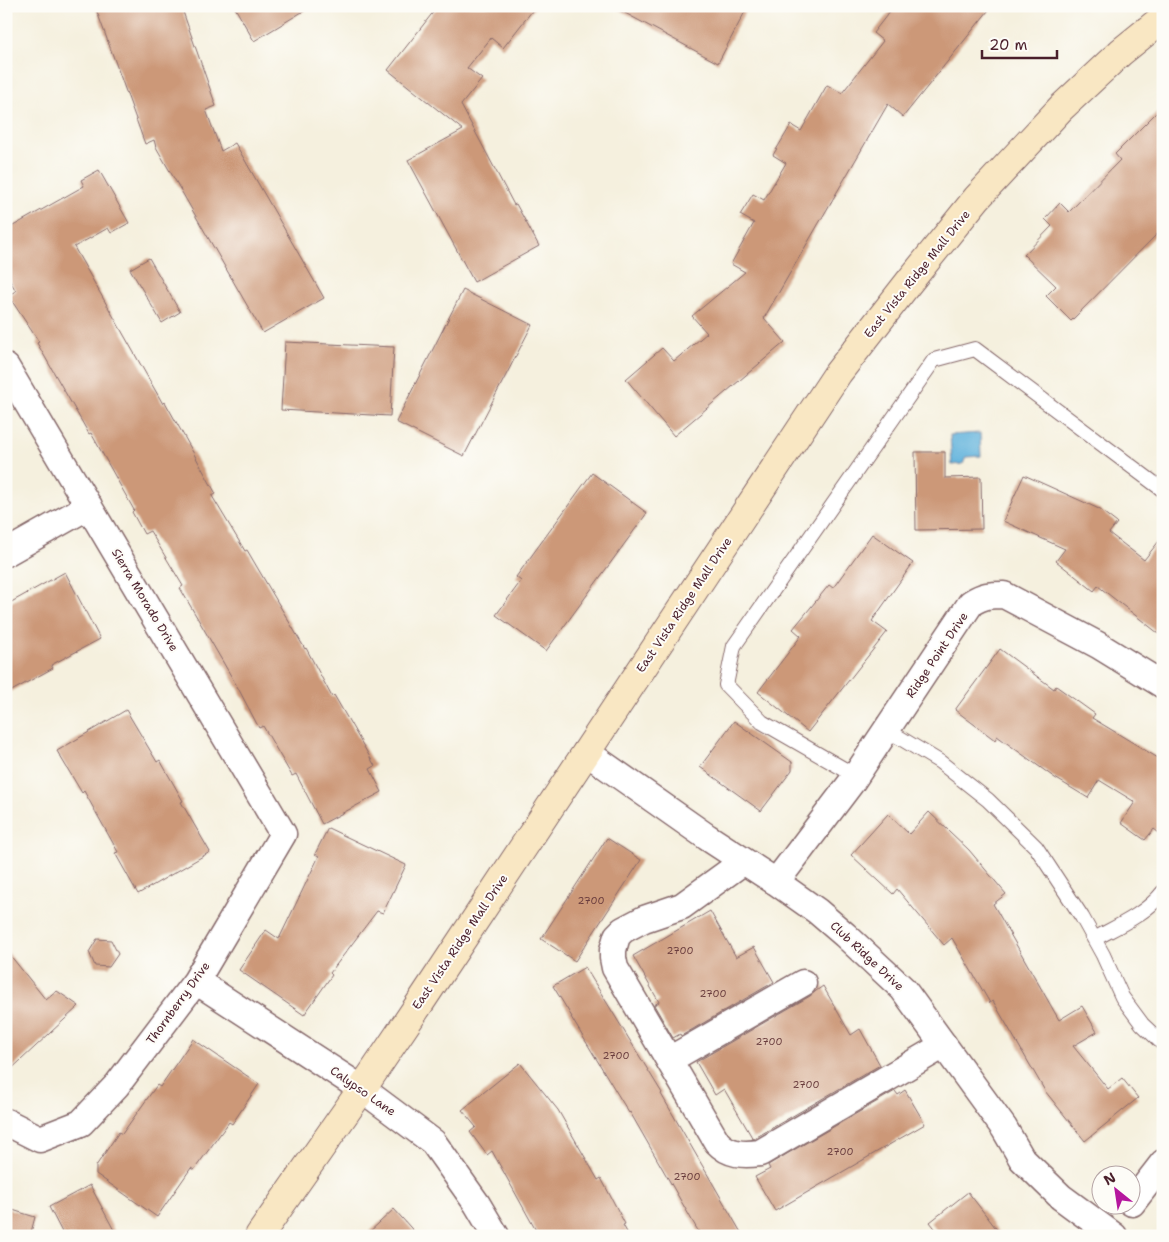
<svg xmlns="http://www.w3.org/2000/svg" width="1169" height="1242" font-family="'Shantell Sans',sans-serif">
  <rect width="100%" height="100%" fill="#fdfcf7"/>
  <filter id="ink" filterUnits="userSpaceOnUse"><feTurbulence type="fractalNoise" baseFrequency=".02" numOctaves="2"/><feDisplacementMap in="SourceGraphic" scale="10" xChannelSelector="R" yChannelSelector="G"/><feConvolveMatrix kernelMatrix="1 2 1 2 8 2 1 2 1" color-interpolation-filters="sRGB"/></filter>
  <filter id="wash" filterUnits="userSpaceOnUse"><feTurbulence type="fractalNoise" baseFrequency=".0096" numOctaves="4" result="noise"/><feDisplacementMap in="SourceGraphic" scale="20" xChannelSelector="R" yChannelSelector="G"/><feGaussianBlur stdDeviation="1.12" result="paint"/><feColorMatrix in="noise" values="0 0 0 0 0 0 0 0 0 0 0 0 0 0 0 0 0 1.4 0 .05"/><feComposite in="paint" operator="in"/></filter>
  <g filter="url(#wash)">
    <rect width="100%" height="100%" fill="#f5f0de"/>
    <!-- water -->
    <path fill="#61b2dc" stroke="#566884" d="M 980,433 L 981,456 L 966,457 L 963,464 L 952,465 L 950,435 Z"/>
    <g id="blocks">
      <!-- building -->
      <path fill="#cc9878" d="M 95,6 L 181,6 L 216,106 L 206,110 L 221,151 L 235,143 L 324,298 L 263,333 L 156,147 L 154,140 L 145,144 Z
        M 234,6 L 312,6 L 254,41 Z
        M 438,6 L 536,6 L 503,48 L 491,38 L 467,68 L 482,79 L 461,105 L 514,205 L 516,204 L 539,246 L 474,282 L 408,160 L 463,130 L 388,70 Z
        M 612,6 L 748,6 L 718,63 Z
        M 894,6 L 992,6 L 903,117 L 888,104 L 764,318 L 785,342 L 674,436 L 626,379 L 662,348 L 674,361 L 707,333 L 692,316 L 745,272 L 731,264 L 754,223 L 740,215 L 753,194 L 764,200 L 786,163 L 773,155 L 791,125 L 801,131 L 827,85 L 842,93 L 883,41 L 873,33 Z
        M 1163,106 L 1163,228 L 1071,321 L 1046,296 L 1056,286 L 1024,255 L 1052,226 L 1045,219 L 1060,203 L 1069,212 L 1120,160 L 1115,154 Z
        M 99,170 L 129,223 L 111,233 L 108,228 L 74,247 L 163,404 L 165,402 L 189,445 L 216,494 L 212,496 L 245,551 L 247,550 L 305,649 L 306,648 L 332,697 L 334,695 L 375,766 L 370,769 L 382,792 L 322,824 L 296,774 L 292,776 L 263,726 L 259,728 L 238,688 L 180,588 L 183,586 L 150,531 L 144,534 L 132,512 L 134,510 L 91,433 L 89,434 L 37,343 L 39,342 L 8,295 L 16,291 L 6,274 L 6,230 L 84,186 L 81,180 Z
        M 149,258 L 180,312 L 162,323 L 130,269 Z
        M 463,290 L 532,325 L 464,456 L 396,422 Z
        M 285,342 L 394,347 L 390,416 L 281,410 Z
        M 915,452 L 945,452 L 945,478 L 981,477 L 982,529 L 916,530 Z
        M 592,473 L 647,513 L 546,651 L 496,615 L 521,581 L 516,577 Z
        M 1024,475 L 1099,509 L 1117,523 L 1109,533 L 1144,560 L 1163,536 L 1163,637 L 1098,586 L 1094,591 L 1056,561 L 1065,549 L 1003,521 Z
        M 872,534 L 913,563 L 872,621 L 887,632 L 808,732 L 758,692 L 801,636 L 793,629 L 829,585 L 833,588 Z
        M 65,572 L 100,639 L 51,665 L 53,668 L 6,694 L 6,605 Z
        M 1000,649 L 1054,689 L 1056,686 L 1095,714 L 1092,718 L 1163,761 L 1163,836 L 1154,829 L 1145,840 L 1121,823 L 1135,802 L 1099,780 L 1088,798 L 1055,778 L 997,736 L 995,740 L 955,710 Z
        M 126,710 L 157,762 L 160,760 L 183,801 L 181,802 L 210,852 L 138,894 L 115,853 L 118,852 L 84,791 L 82,793 L 57,751 Z
        M 734,721 L 792,762 L 792,770 L 761,811 L 700,767 Z
        M 929,812 L 969,850 L 1006,894 L 993,904 L 1059,1020 L 1082,1006 L 1097,1032 L 1073,1046 L 1108,1089 L 1122,1078 L 1138,1098 L 1085,1141 L 1045,1091 L 993,1001 L 990,1003 L 952,938 L 944,945 L 897,889 L 893,894 L 851,855 L 888,814 L 909,834 Z
        M 328,828 L 406,865 L 383,913 L 377,911 L 330,973 L 332,975 L 304,1015 L 239,970 L 266,930 L 279,939 L 319,856 L 315,854 Z
        M 607,838 L 641,860 L 575,961 L 541,939 Z
        M 710,911 L 736,957 L 754,947 L 774,982 L 681,1036 L 680,1034 L 673,1038 L 654,1005 L 659,1002 L 633,956 Z
        M 97,939 L 111,940 L 118,954 L 109,967 L 95,966 L 89,952 Z
        M 6,950 L 46,1000 L 57,991 L 79,1006 L 6,1074 Z
        M 585,967 L 662,1093 L 661,1094 L 743,1236 L 701,1236 L 630,1112 L 629,1113 L 571,1017 L 572,1017 L 553,986 Z
        M 823,986 L 851,1035 L 860,1029 L 880,1065 L 755,1138 L 753,1139 L 724,1089 L 715,1095 L 696,1062 L 810,996 L 816,991 Z
        M 193,1039 L 259,1084 L 232,1124 L 229,1122 L 194,1170 L 191,1168 L 157,1217 L 96,1174 L 96,1166 L 119,1132 L 122,1134 L 157,1085 L 160,1087 Z
        M 520,1063 L 558,1110 L 598,1180 L 601,1178 L 625,1224 L 623,1225 L 629,1236 L 539,1236 L 492,1151 L 487,1155 L 470,1132 L 476,1127 L 462,1110 Z
        M 905,1090 L 925,1124 L 775,1211 L 755,1177 L 770,1169 L 768,1165 L 895,1091 L 898,1095 Z
        M 90,1185 L 117,1236 L 64,1236 L 49,1207 Z
        M 968,1192 L 1002,1236 L 941,1236 L 930,1222 Z
        M 6,1208 L 35,1217 L 30,1236 L 6,1236 Z
        M 394,1209 L 418,1236 L 365,1236 Z"/>
    </g>
  </g>
  <g filter="url(#ink)">
    <use href="#blocks" fill-opacity="0" stroke="#86686a" stroke-width="1"/>
    <g fill="none" stroke-linecap="round" stroke-linejoin="round">
      <defs>
        <path id="service" d="M 887,730 L 940,762 L 988,800 L 1036,847 L 1082,917 L 1103,955 L 1122,997 L 1142,1024 L 1163,1044
          M 856,776 L 762,722 L 726,685 L 734,646 L 934,360 L 975,349 L 1163,490
          M 1094,939 C 1118,926 1146,914 1163,892"/>
        <path id="minor" d="M 6,367 L 283,834 L 196,981 L 117,1085 L 81,1123 L 40,1139 L 6,1122
          M 6,553 L 89,506
          M 586,752 L 707,837 L 776,882 L 817,911 L 845,935 L 903,989 L 1004,1128 L 1022,1159 L 1061,1197 L 1114,1236
          M 744,861 L 682,906 L 644,919 L 623,930 L 617,936 L 613,950 L 613,958 L 615,968 L 717,1142 C 729,1155 743,1155 760,1153 L 944,1045
          M 776,882 L 851,783 L 971,603 C 984,595 989,595 1004,595 L 1098,645 L 1163,685
          M 196,981 L 362,1089 L 433,1142 L 477,1204 L 496,1236
          M 669,1060 L 803,983
          M 1132,1203 L 1163,1163"/>
        <path id="secondary" d="M 259,1236 L 362,1089 L 422,1000 L 838,373 L 909,282 L 977,198 L 1061,108 L 1121,52 L 1163,18"/>
      </defs>
      <!-- service casing -->
      <use href="#service" stroke="#86686a" stroke-width="16"/>
      <!-- minor casing -->
      <use href="#minor" stroke="#86686a" stroke-width="29"/>
      <!-- secondary casing -->
      <use href="#secondary" stroke="#86686a" stroke-width="30"/>
      <!-- service -->
      <use href="#service" stroke="#fff" stroke-width="14"/>
      <!-- minor -->
      <use href="#minor" stroke="#fff" stroke-width="26"/>
      <!-- secondary -->
      <use href="#secondary" stroke="#f9e7c3" stroke-width="28"/>
    </g>
  </g>
  <g text-anchor="middle" dominant-baseline="central" stroke-width="4" stroke-linejoin="round" paint-order="stroke">
    <!-- number labels -->
    <g font-size="10" fill="#6a3d3e">
      <text x="591" y="900">2700</text>
      <text x="680" y="950">2700</text>
      <text x="713" y="993">2700</text>
      <text x="769" y="1041">2700</text>
      <text x="616" y="1055">2700</text>
      <text x="806" y="1084">2700</text>
      <text x="840" y="1151">2700</text>
      <text x="687" y="1176">2700</text>
    </g>
    <!-- street labels -->
    <g font-size="12" fill="#4a1f2b" stroke="#fdfcf7">
      <text transform="translate(917 274) rotate(-51)">East Vista Ridge Mall Drive</text>
      <text transform="translate(145 600) rotate(59)">Sierra Morado Drive</text>
      <text transform="translate(684 605) rotate(-56)">East Vista Ridge Mall Drive</text>
      <text transform="translate(937 655) rotate(-56)">Ridge Point Drive</text>
      <text transform="translate(460 942) rotate(-56)">East Vista Ridge Mall Drive</text>
      <text transform="translate(867 956) rotate(43)">Club Ridge Drive</text>
      <text transform="translate(178 1003) rotate(-54)">Thornberry Drive</text>
      <text transform="translate(363 1091) rotate(35)">Calypso Lane</text>
    </g>
  </g>
  <!-- margin -->
  <rect width="1169" height="1242" fill="none" stroke="#fdfcf7" stroke-width="25"/>
  <!-- north arrow -->
  <g transform="translate(1116 1190) rotate(330)"><circle r="24" fill="#fdfcf7" stroke="#b5a4a5"/>
  <path d="M0-4L9 19L0 12L-9 19Z" fill="#b5179e"/>
  <text y="-8" font-size="14" font-weight="bold" text-anchor="middle" fill="#4a1f2b">N</text>
  </g>
  <!-- scale -->
  <path d="M982 50v8h75v-8" fill="none" stroke="#4a1f2b" stroke-width="2.5"/>
  <text x="989" y="50" font-size="15" fill="#4a1f2b" stroke="#fdfcf7" stroke-width="4" paint-order="stroke">20 m</text>
</svg>
